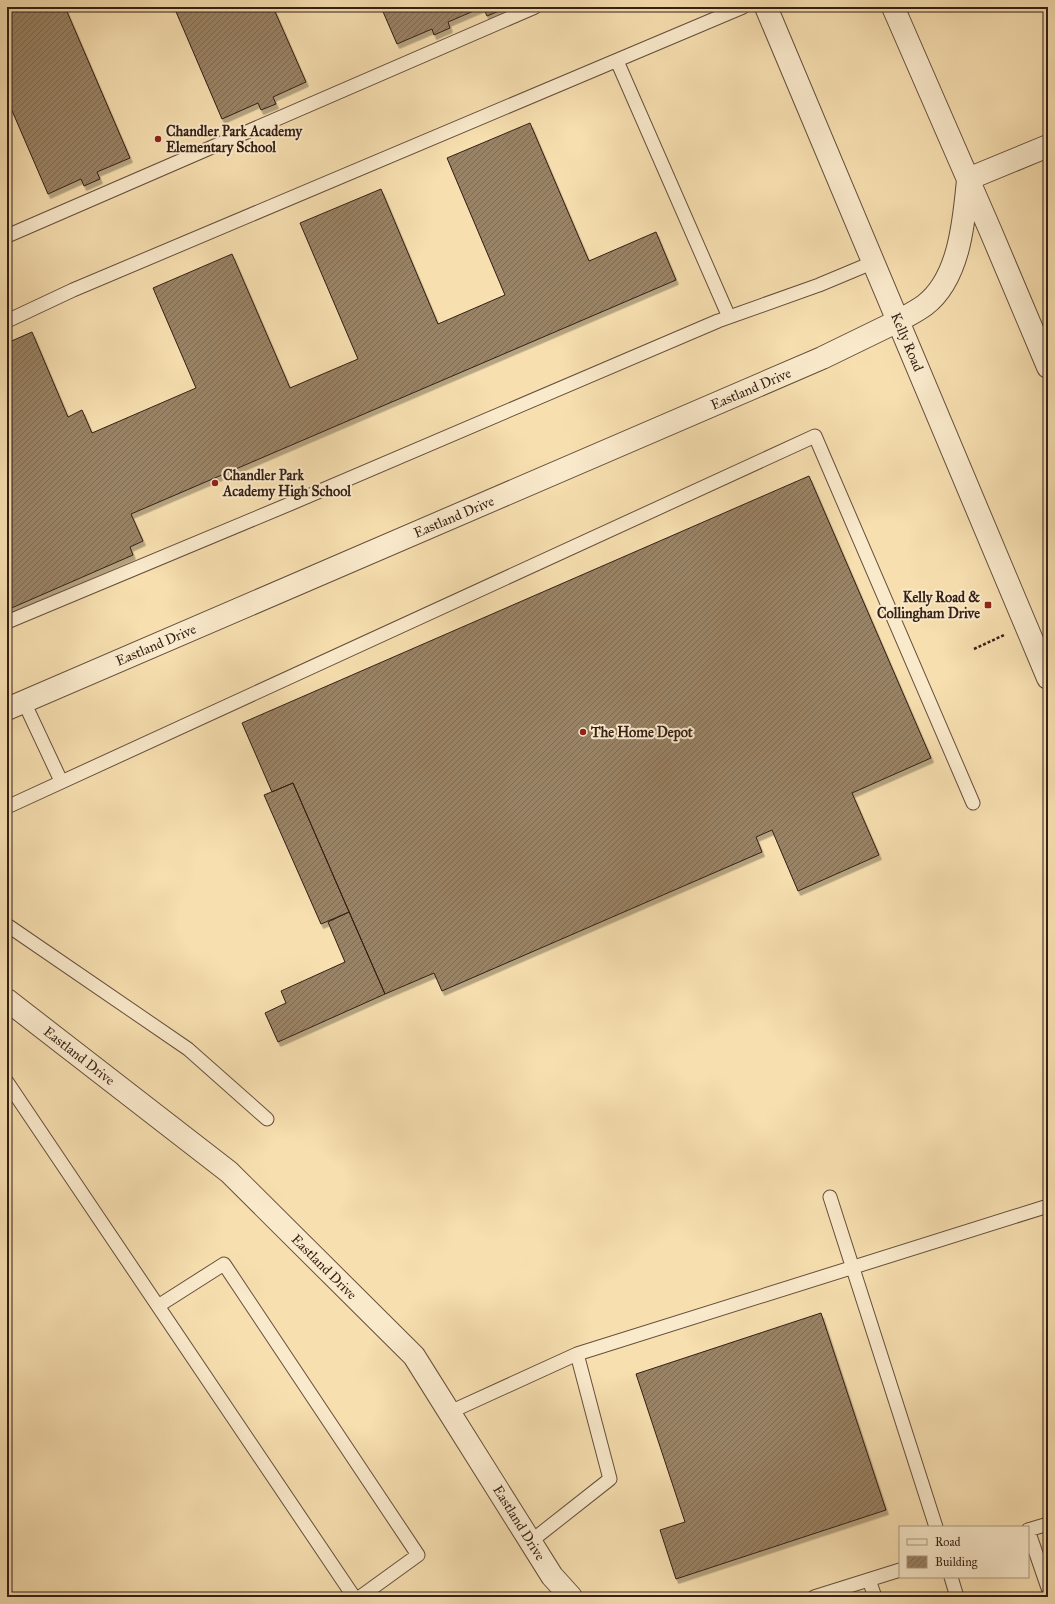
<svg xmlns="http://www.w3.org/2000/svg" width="1055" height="1604" font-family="'IM FELL Great Primer',serif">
  <defs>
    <pattern id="building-hatch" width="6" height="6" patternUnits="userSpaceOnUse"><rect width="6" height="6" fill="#998366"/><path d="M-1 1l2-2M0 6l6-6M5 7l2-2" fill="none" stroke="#7e6b53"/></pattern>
    <filter id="shadow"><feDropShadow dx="2.5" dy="4.5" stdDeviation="0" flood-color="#0004"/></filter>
  </defs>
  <rect width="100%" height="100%" fill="#f7dfb0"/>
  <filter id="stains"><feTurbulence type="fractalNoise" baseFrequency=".005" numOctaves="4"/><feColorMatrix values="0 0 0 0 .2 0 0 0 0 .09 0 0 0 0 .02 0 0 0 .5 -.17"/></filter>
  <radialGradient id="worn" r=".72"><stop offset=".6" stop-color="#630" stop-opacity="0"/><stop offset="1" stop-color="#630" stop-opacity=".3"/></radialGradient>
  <!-- building -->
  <path fill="url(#building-hatch)" stroke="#341f16" filter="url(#shadow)" d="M 7,7 L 65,7 L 130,158 L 97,172 L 100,179 L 84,186 L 81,179 L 48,194 L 7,99 Z
    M 174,7 L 273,7 L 306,82 L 273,97 L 276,104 L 261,110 L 258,103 L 222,119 Z
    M 381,7 L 509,7 L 487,16 L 483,7 L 448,22 L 450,28 L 434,35 L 432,29 L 397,44 Z
    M 530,123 L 589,261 L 656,232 L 676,280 L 131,514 L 143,541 L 130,547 L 133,555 L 7,610 L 7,343 L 32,332 L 68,417 L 82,410 L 92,433 L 196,388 L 153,288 L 232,254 L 290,388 L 358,359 L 300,223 L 381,189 L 438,324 L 505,295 L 447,158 Z
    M 809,476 L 931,758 L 852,793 L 879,855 L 798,891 L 772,830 L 756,837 L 762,852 L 442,991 L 434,973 L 385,994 L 293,783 L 272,792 L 242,723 Z
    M 293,783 L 349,912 L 321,924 L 264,795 Z
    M 349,912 L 385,994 L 278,1042 L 265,1013 L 286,1003 L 281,991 L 345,962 L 328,922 Z
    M 821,1313 L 886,1510 L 676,1579 L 660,1530 L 685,1522 L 636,1374 Z"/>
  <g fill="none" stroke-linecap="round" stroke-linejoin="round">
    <defs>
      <path id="service" d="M 617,61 L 729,317
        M 7,236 L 535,7
        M 7,321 L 73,290 L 743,7
        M 7,622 L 292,503 L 718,321 L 819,285 L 874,262
        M 24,702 L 61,781
        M 7,807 L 815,436 L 973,803
        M 7,925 L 188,1049 L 267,1119
        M 7,1082 L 354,1597
        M 830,1197 L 936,1527
        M 158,1306 L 224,1264 L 418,1555 L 360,1597
        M 450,1412 L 577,1354 L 1048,1206
        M 1028,1530 L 1048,1588
        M 1028,1530 L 1048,1524
        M 530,1542 L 610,1479 L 577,1354
        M 951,1577 L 957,1597
        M 869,1580 L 875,1597
        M 814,1597 L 900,1570"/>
      <path id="minor" d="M 968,179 L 1048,146
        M 7,709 L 822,358 L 898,321
        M 7,1000 L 229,1172 L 414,1356 L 552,1576 L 571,1597"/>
      <path id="tertiary" d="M 766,7 L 1048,678
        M 893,7 L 991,232 L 1048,367
        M 898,321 C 907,316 917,311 925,305 C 960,278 964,220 968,180"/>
    </defs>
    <!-- service casing -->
    <use href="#service" stroke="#654f3c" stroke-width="15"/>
    <!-- minor casing -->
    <use href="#minor" stroke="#654f3c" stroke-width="24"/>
    <!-- tertiary casing -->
    <use href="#tertiary" stroke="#654f3c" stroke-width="24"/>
    <!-- path -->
    <path stroke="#341f16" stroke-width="2.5" stroke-dasharray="3 2" stroke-linecap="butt" d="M 974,649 L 1004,635"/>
    <!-- service -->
    <use href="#service" stroke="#faeacc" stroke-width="13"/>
    <!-- minor -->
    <use href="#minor" stroke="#faeacc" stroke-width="22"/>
    <!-- tertiary -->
    <use href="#tertiary" stroke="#faeacc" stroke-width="22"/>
  </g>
  <!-- markers -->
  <g fill="#8f2418" stroke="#faeacc" stroke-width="1.5">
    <circle cx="158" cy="139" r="4"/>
    <circle cx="215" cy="483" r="4"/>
    <rect x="984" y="601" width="8" height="8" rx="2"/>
    <circle cx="583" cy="732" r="4"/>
  </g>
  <g text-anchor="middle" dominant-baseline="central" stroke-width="4" stroke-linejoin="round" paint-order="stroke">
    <!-- poi labels -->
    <g font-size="14" font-weight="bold" fill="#341f16" stroke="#faeacc" text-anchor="start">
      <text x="166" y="131">Chandler Park Academy<tspan x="166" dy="16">Elementary School</tspan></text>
      <text x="223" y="475">Chandler Park<tspan x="223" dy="16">Academy High School</tspan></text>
      <text x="980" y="597" text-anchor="end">Kelly Road &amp;<tspan x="980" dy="16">Collingham Drive</tspan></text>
      <text x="591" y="732">The Home Depot</text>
    </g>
    <!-- street labels -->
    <g font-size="14" fill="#341f16" stroke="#faeacc">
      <text transform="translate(907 342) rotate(67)">Kelly Road</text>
      <text transform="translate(751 389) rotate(-23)">Eastland Drive</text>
      <text transform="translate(454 517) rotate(-23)">Eastland Drive</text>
      <text transform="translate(156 645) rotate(-23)">Eastland Drive</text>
      <text transform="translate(79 1056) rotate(38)">Eastland Drive</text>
      <text transform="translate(324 1267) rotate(45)">Eastland Drive</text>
      <text transform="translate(519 1523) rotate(58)">Eastland Drive</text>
    </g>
  </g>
  <!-- margin -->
  <rect width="1055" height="1604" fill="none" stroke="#f7dfb0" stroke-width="24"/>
  <rect x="8" y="8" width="1039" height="1588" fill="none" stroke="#341f16" stroke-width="2"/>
  <rect x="12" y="12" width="1031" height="1580" fill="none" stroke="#341f16"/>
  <!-- legend -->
  <rect x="899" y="1526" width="130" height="52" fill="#faeacc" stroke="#ab9983"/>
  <rect x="907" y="1539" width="20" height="6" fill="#faeacc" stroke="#ab9983"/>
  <text x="935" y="1546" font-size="12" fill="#341f16">Road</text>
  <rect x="907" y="1556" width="20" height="12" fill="url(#building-hatch)" stroke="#ab9983"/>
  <text x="935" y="1566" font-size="12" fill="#341f16">Building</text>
  <rect width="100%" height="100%" filter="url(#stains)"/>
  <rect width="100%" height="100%" fill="url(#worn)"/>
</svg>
